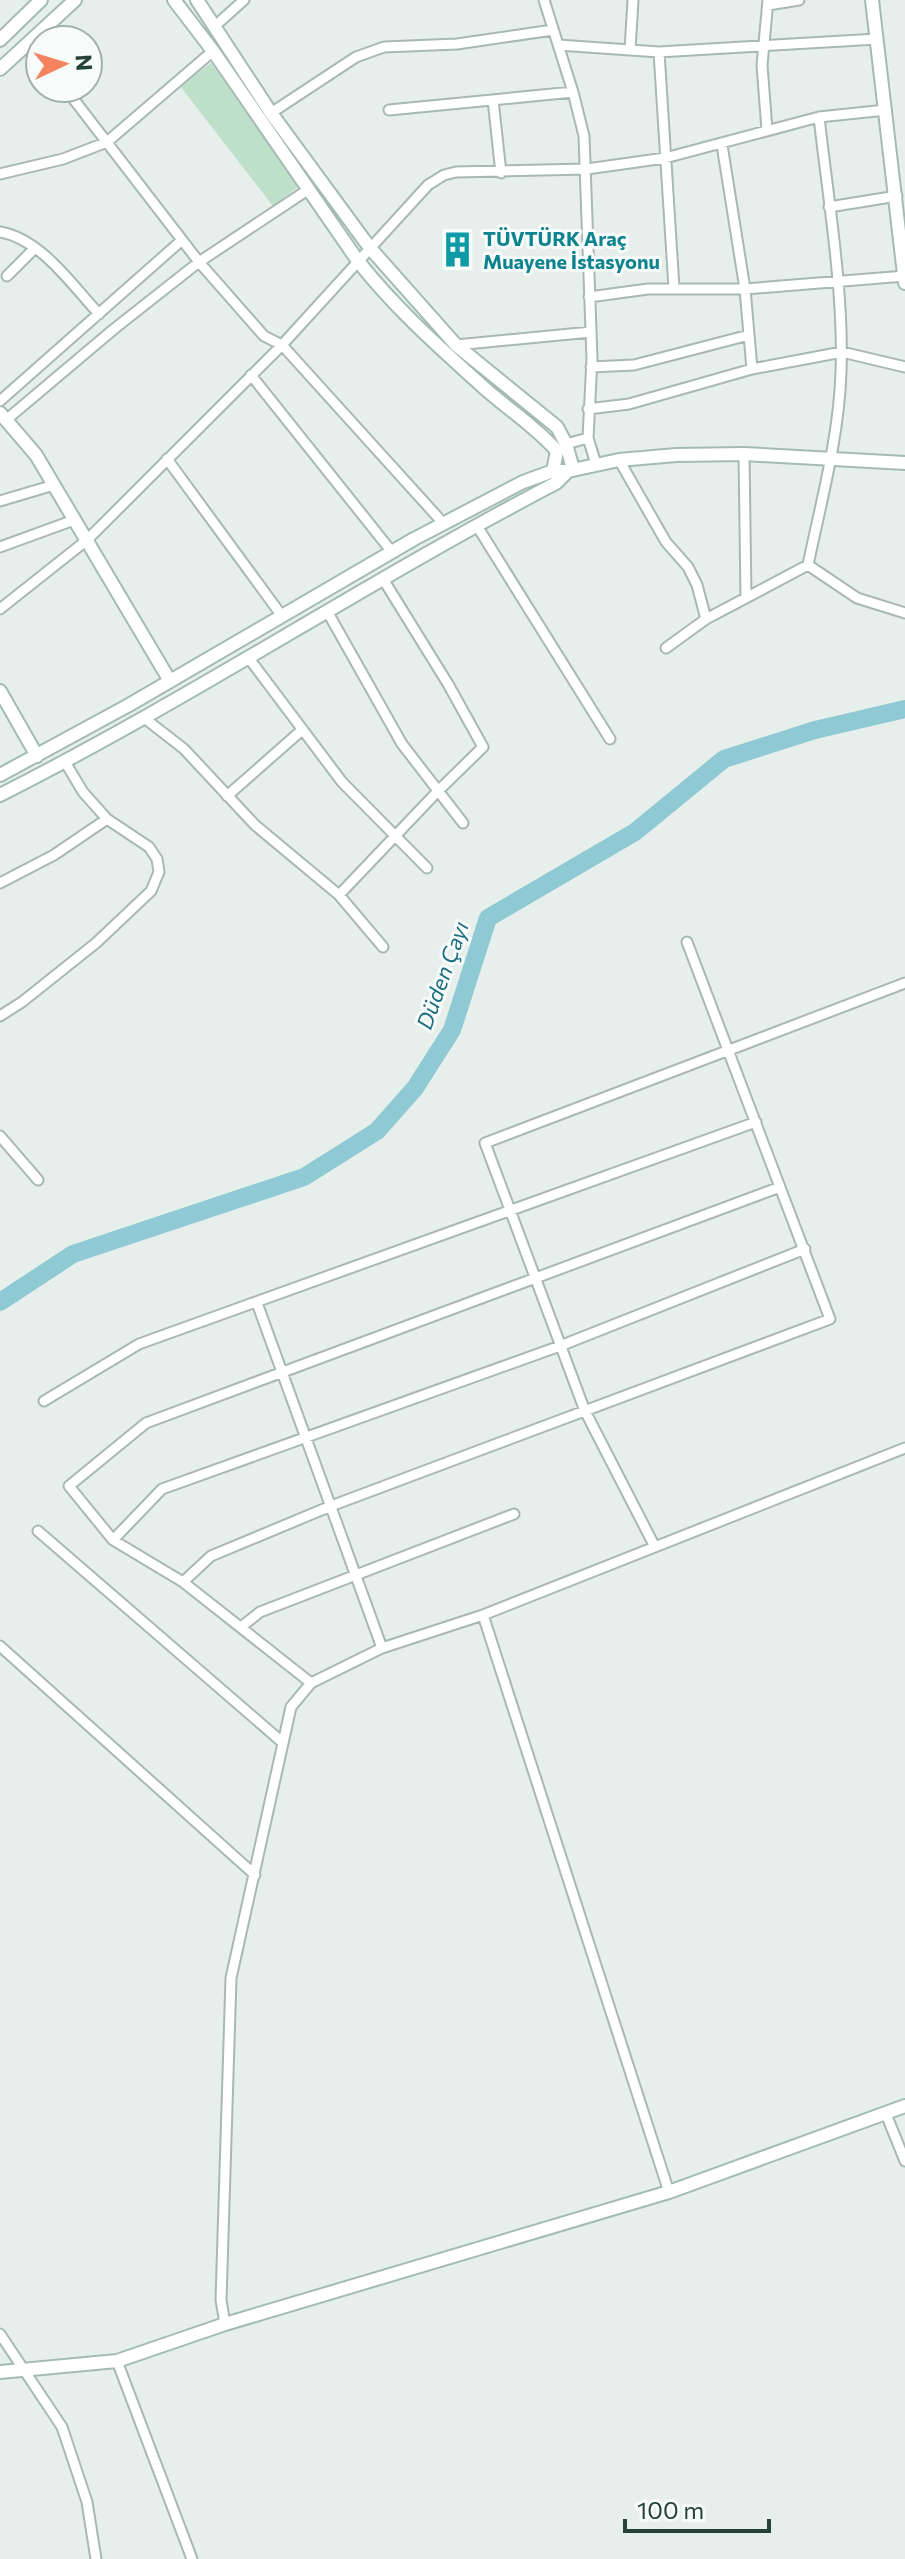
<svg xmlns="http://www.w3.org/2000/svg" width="905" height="2559" font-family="Commissioner,sans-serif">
  <rect width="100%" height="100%" fill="#e6efeb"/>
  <!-- green -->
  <path fill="#bfe0c8" d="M 211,63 L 299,186 L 273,206 L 180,86 Z"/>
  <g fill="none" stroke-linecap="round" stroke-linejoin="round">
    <!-- river -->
    <path stroke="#8ec9d4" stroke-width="18" d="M 0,1302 L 73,1254 L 304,1177 L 377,1131 L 415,1088 L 452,1030 L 488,918 L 635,832 L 724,759 L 815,730 L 905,709"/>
    <defs>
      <path id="street" d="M 544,0 L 573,92 L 584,136 L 592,359 L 588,438 L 596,464
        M 768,5 L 799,0
        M 215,26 L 244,0
        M 30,42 L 40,54
        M 558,45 L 659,52 L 877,39
        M 630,50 L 633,0
        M 659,52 L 674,288
        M 65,88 L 199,262 L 264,336 L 282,345 L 444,524
        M 493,100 L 501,173
        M 389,110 L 573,92
        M 271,113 L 356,57 L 384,47 L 457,44 L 553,30
        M 819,117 C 828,198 844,291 841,372 C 839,437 821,502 808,565 L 857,598 L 905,613
        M 767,130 L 762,65 L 768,0
        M 722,145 L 745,289 L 752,369
        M 0,174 L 63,159 L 107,142 L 213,51
        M 829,207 L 897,196
        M 0,232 C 41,239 72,285 99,314
        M 7,276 L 35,248
        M 589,297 L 648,289 L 745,289 L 905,276
        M 456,345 L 591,332
        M 591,367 L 634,365 L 749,335
        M 251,375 L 392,552
        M 0,401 L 182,240
        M 588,409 L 629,404 L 752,369 L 842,352 L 905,367
        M 6,420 L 114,329 L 199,262 L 309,189
        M 566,444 L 588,438
        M 744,454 L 746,597
        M 167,459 L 282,616
        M 619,460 L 666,542 L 688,567 L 697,585 L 706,619
        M 0,501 L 54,485
        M 477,526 L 610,739
        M 0,547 L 74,520
        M 0,609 L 87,540 L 282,345 L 428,185 L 444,175 L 456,172 L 587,169 L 665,158 L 819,117 L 886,110
        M 327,611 L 402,744 L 463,823
        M 666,648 L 706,619 L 808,565
        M 248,657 L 342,782 L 427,868
        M 143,717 L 184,749 L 255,825 L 339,895 L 383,947
        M 227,796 L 302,730
        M 0,883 L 54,855 L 107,819
        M 339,895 L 437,792 L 483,747 L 448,684 L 383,579
        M 0,1016 L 22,1002 L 96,943 L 151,891 L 159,872 L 157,859 L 149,847 L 107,819 L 83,792 L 65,762
        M 0,1136 L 38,1180
        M 257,1303 L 382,1648
        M 44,1401 L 139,1344 L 756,1122
        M 38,1531 L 282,1742
        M 113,1540 L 162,1489 L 560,1346 L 805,1249
        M 655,1547 L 585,1411 L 485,1143 L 905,983
        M 183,1582 L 211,1556 L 331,1506 L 830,1319 L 687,942
        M 483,1615 L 669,2192
        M 241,1627 L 260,1612 L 514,1514
        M 0,1646 L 255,1875
        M 311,1683 L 183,1582 L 113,1540 L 69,1486 L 146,1423 L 780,1187
        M 886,2114 L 905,2161
        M 225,2324 L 221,2300 L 231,1978 L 291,1707 L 311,1683 L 382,1648 L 483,1615 L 905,1448
        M 0,2334 L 62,2427 L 87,2502 L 96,2559
        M 117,2361 L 192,2559"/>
      <path id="secondary" d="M 174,0 L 213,51 L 358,261 C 394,307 438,346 481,385 C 506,408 534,425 557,451 L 553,471
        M 197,0 L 271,113 L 370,248 L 456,345 L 557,427 L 566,444 L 573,469
        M 872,0 L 905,283
        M 0,40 L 41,0
        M 0,69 L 75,0
        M 0,413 L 36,455 L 170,681
        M 0,691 L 37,756
        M 0,775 L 129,705 L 414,539 L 523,482 L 553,471 L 568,471 L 619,460 L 676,455 L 744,454 L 905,463
        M 0,795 C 190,699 368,581 556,483 L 568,471
        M 0,2372 L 117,2361 L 225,2324 L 669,2192 L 905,2106"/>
    </defs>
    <!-- street casing -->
    <use href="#street" stroke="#a8b8b2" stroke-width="13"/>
    <!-- secondary casing -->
    <use href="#secondary" stroke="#a4bbb3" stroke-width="16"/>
    <!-- street -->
    <use href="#street" stroke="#fff" stroke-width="9"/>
    <!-- secondary -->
    <use href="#secondary" stroke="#fff" stroke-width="12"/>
  </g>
  <!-- icons -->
  <defs>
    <symbol id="building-bare" viewBox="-9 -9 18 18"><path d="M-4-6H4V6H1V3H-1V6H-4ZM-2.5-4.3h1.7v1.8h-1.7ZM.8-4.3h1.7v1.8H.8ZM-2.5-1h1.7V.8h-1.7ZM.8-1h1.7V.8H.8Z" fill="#0f9aa8" stroke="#f7fbf9" stroke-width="2.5" paint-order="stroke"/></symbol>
  </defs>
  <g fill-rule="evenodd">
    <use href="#building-bare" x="432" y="224" width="51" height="51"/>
  </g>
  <g text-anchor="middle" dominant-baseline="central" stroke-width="6" stroke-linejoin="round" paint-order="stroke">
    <!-- culture labels -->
    <g font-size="20" font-weight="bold" fill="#0d838f" stroke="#f7fbf9" text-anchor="start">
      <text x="483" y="238">TÜVTÜRK Araç<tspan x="483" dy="23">Muayene İstasyonu</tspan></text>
    </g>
    <!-- water labels -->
    <g font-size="22" font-style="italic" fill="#1c6f80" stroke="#f7fbf9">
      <text transform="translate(442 975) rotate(-70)">Düden Çayı</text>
    </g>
  </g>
  <!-- north arrow -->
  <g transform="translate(64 64) rotate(86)"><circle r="38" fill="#f7fbf9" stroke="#a3b1ad" stroke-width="2"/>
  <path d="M0-6L14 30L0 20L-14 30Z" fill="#f4845f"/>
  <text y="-12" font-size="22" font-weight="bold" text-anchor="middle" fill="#24423a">N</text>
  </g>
  <!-- scale -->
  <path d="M625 2519v12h144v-12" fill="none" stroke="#24423a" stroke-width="4"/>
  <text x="637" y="2519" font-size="24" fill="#24423a" stroke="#f7fbf9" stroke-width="6" paint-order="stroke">100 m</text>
</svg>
